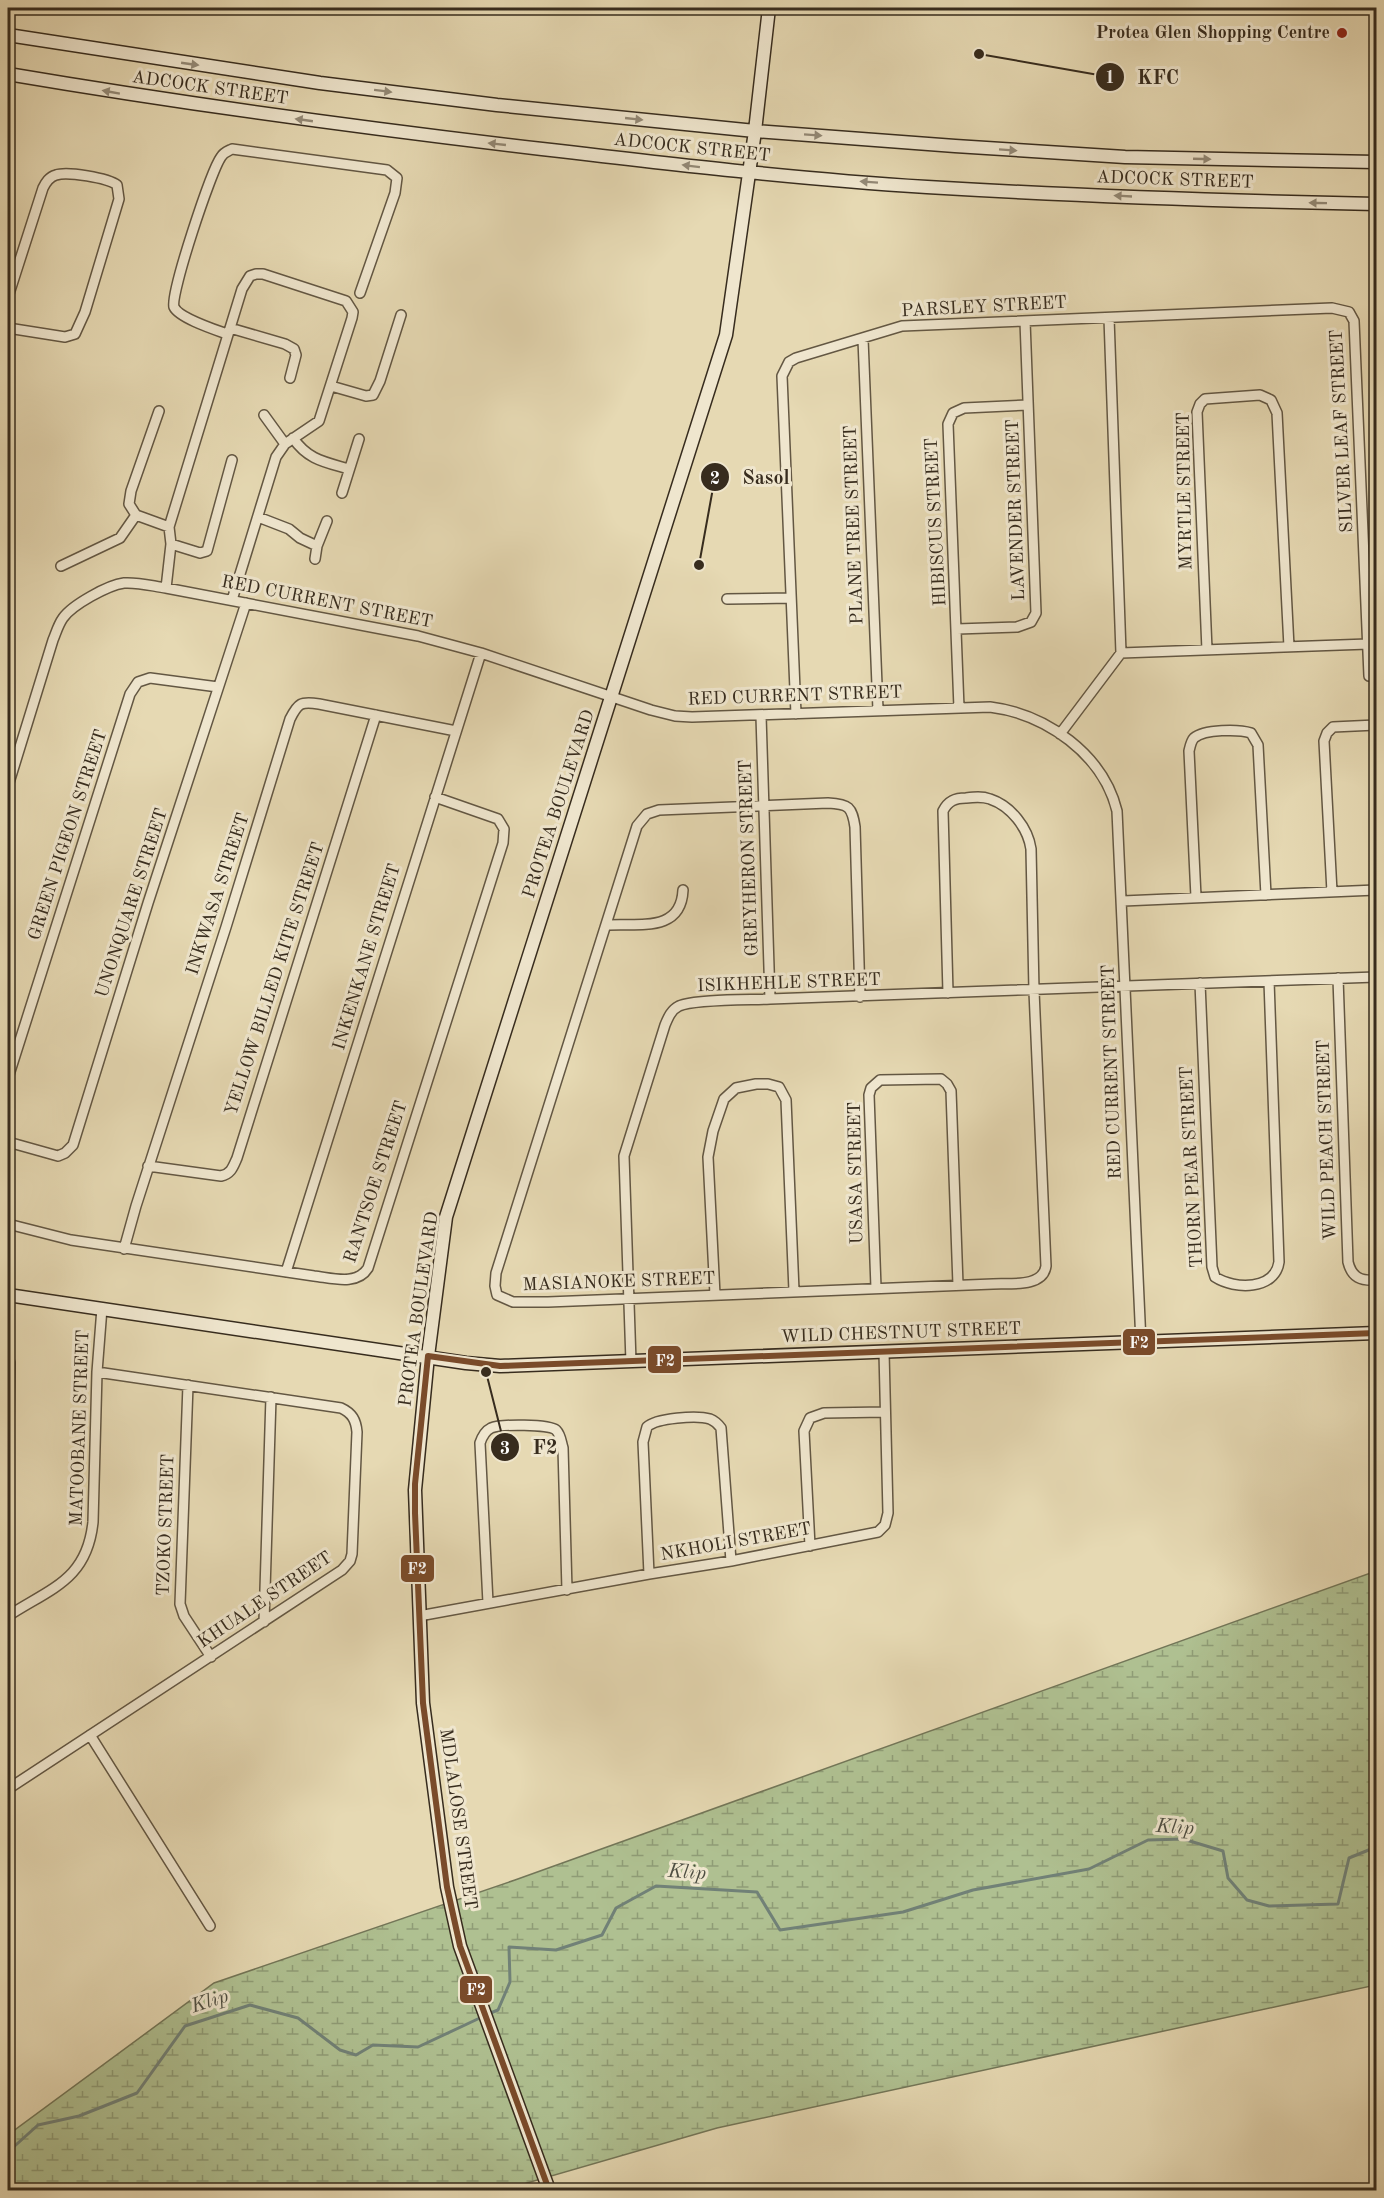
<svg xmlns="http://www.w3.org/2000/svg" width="1384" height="2198" font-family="'Old Standard TT',serif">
  <defs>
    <pattern id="wetland-marsh" width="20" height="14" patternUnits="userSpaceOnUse" patternTransform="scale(1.5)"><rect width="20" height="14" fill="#afc091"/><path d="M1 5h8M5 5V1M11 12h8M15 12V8" fill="none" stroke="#8f9c76"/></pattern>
  </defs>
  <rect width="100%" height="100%" fill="#e6d9b3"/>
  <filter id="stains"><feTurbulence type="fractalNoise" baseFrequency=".00333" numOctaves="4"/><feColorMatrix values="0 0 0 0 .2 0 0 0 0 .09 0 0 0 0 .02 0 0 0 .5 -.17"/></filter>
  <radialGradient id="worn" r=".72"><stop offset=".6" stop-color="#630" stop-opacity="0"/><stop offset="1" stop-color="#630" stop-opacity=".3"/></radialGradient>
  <!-- wetland -->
  <path fill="url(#wetland-marsh)" stroke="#737658" stroke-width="1.5" d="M 1376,1571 L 1376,1985 L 717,2128 L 503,2190 L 8,2190 L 8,2135 L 214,1983 L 515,1880 Z"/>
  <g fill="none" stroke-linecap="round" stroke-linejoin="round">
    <!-- stream -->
    <path stroke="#718177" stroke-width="3" d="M 488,2014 L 498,2010 L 510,1982 L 509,1947 L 556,1950 L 602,1935 L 616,1908 L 656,1886 L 757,1892 L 780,1930 L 903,1912 L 973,1890 L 1089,1869 L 1148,1840 L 1183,1839 L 1223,1851 L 1228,1878 L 1247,1900 L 1269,1906 L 1338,1904 L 1349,1858 L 1376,1847
      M 8,2152 L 38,2125 L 79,2116 L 137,2093 L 185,2026 L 250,2005 L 298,2018 L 340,2050 L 356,2055 L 373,2045 L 418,2047 L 482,2017"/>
    <defs>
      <path id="street" d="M 8,297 L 43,188 C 46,182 49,177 56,175 C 67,171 108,178 117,185 L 119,199 L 85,312 L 75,334 L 65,337 L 8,328
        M 230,328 L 285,344 L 294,349 L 296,355 L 290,378
        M 227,334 C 216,330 179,318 174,307 C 170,294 211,171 221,157 C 224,152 228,151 232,149 L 387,170 L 397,178 L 395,193 L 360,293
        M 863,339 L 878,710
        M 331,386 L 366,396 L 373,395 L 380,381 L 401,315
        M 159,411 L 131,491 L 129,504 L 136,515 L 169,527
        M 264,415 L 285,444
        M 293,438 C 308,460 325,462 349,469
        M 342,493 L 359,439
        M 258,517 L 289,529 L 300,538 L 317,546
        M 171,544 L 200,553 L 207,551 L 232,460
        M 315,559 L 317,546 L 327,521
        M 61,566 L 120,538 L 136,515
        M 166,588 L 171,544 L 169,527 L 242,289 L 250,276 L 256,274 L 263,274 L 346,301 L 353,312 L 352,318 L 319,421 L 285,444 L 276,457 L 232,600
        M 727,599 L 791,598
        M 957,629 L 1017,627 L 1031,622 L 1036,613 L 1025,321
        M 1207,650 L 1197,412 L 1200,404 L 1205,399 L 1260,395 L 1271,400 L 1277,413 L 1289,647
        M 1121,653 L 1368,644
        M 959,708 L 948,424 L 953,413 L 964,408 L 1028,405
        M 796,714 L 782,376 L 789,362 L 796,358 L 902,326 L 1332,308 L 1349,312 L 1354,321 L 1369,676
        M 761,716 L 770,999
        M 1060,734 L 1121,653 L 1109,318
        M 8,786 L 53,640 C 56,633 58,625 63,618 C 72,605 108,585 124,583 C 138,582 152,586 166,588 L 418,636 L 481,653 L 651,710 L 675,716 L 692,717 L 990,707 C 1046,714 1103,754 1117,811 L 1141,1343
        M 1332,892 L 1324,741 L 1327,733 L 1333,727 L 1376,725
        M 1196,897 L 1189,751 C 1190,747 1191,741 1194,738 C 1204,729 1239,729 1251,733 L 1258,745 L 1266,895
        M 1123,901 L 1376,890
        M 606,925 C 639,923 681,933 683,890
        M 1338,978 L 1348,1262 C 1352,1278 1361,1281 1376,1280
        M 1200,983 L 1212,1267 L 1215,1277 C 1235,1290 1275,1290 1279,1262 L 1269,981
        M 860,997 L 855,827 C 852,807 849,804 828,803 L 659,810 L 647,814 L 637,826 L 496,1273 L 495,1286 L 497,1295 L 513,1302 L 548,1302 L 993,1284 C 1009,1283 1043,1288 1046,1266 L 1034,991 L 1031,849 C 1028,828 1011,806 990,799 C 982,796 974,797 966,798 C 955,798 948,801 943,811 L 948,993
        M 8,1078 L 130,694 L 138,682 L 150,678 L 218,687
        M 8,1142 L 58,1156 L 65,1153 L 73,1145 L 148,903 L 246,603
        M 148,1166 L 221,1176 C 231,1174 233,1167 237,1158 L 376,715
        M 8,1224 L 71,1240 L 314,1276 C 332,1278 357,1286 368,1268 L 503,843 L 504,829 L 498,819 L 435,797
        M 124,1249 L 136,1206 L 226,927 L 290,719 C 298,703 301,701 319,704 L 456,731
        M 286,1272 L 481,653
        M 876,1288 L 869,1095 L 871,1088 L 880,1080 L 941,1079 L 947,1084 L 951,1091 L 958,1285
        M 715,1295 L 708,1157 L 713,1131 L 724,1099 L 736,1088 L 756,1084 L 768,1084 L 779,1087 L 786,1100 L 794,1291
        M 8,1357 L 10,1363 L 8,1472
        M 631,1362 L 624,1156 L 665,1025 C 668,1018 671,1010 679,1006 C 694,999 751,1000 770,999 L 1376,977
        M 188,1385 L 180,1604 L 184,1616 L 211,1657
        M 810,1546 L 804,1431 L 810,1418 L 824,1413 L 885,1412
        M 649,1574 L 643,1442 L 647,1427 C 656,1418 697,1415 710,1419 C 715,1421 718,1424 721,1428 L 731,1561
        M 488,1603 L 480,1443 C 482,1437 485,1431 491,1428 C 500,1424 549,1424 556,1430 C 561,1435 561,1442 563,1448 L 567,1590
        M 8,1616 C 51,1588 87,1580 93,1522 L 97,1372 L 102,1308
        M 419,1616 L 649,1574 L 731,1561 L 878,1532 L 885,1525 L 888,1513 L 884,1352
        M 264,1622 L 271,1397
        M 90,1735 L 210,1926
        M 8,1789 L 342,1570 L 350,1561 L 352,1554 L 357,1432 C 356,1420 352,1413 341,1408 L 97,1372"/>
      <path id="secondary" d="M 8,35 L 320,83 L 497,105 L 755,131 L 955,146 L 1125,157 L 1376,162
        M 8,74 C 185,104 363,128 542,149 C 670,164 798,179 927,187 C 1077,196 1227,201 1376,204
        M 8,1295 L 466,1363 L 500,1366 L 1376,1333
        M 549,2190 L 460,1946 L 447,1887 L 423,1703 L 415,1490 L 428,1356 L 446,1217 L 726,335 L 755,131 L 769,8"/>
    </defs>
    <!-- street casing -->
    <use href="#street" stroke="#635743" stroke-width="12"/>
    <!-- secondary casing -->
    <use href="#secondary" stroke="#372c1e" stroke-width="15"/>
    <!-- street -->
    <use href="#street" stroke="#efe6ce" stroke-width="9"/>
    <!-- secondary -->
    <use href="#secondary" stroke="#efe6ce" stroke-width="12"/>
    <defs>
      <path id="bus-1" d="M 428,1356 L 500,1366 L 1376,1333
        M 428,1356 L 415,1484 L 415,1513 L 423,1703 L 447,1887 L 460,1946 L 549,2190"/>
    </defs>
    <!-- bus-1 casing -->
    <use href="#bus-1" stroke="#efe6ce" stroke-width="10"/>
    <!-- bus-1 -->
    <use href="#bus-1" stroke="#7a4b2a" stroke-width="6"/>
  </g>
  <!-- one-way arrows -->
  <defs><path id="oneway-solid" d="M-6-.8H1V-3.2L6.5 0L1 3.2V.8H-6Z" transform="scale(1.5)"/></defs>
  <g fill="#938976">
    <use href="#oneway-solid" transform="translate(190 64) rotate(8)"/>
    <use href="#oneway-solid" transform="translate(383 91) rotate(7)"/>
    <use href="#oneway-solid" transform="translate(111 92) rotate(-170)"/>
    <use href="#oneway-solid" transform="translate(634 119) rotate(6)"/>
    <use href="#oneway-solid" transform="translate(304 120) rotate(-172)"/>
    <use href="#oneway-solid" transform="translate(813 135) rotate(4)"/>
    <use href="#oneway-solid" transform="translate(497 144) rotate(-174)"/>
    <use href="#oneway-solid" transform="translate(1008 150) rotate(4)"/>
    <use href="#oneway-solid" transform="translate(1202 159) rotate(2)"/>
    <use href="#oneway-solid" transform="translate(691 166) rotate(-173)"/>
    <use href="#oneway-solid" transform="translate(869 182) rotate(-176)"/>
    <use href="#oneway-solid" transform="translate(1123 196) rotate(-177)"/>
    <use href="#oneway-solid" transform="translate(1318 203) rotate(-179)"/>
  </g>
  <!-- markers -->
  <circle fill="#8f2418" stroke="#efe6ce" stroke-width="2" cx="1342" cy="33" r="6"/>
  <g text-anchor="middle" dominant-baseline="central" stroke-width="6" stroke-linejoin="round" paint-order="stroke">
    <!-- poi labels -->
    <g font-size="18" font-weight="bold" fill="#372c1e" stroke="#efe6ce" text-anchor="end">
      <text x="1330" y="33">Protea Glen Shopping Centre</text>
    </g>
    <!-- street labels -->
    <g font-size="18" fill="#372c1e" stroke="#efe6ce">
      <text transform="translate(210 88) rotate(8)">ADCOCK STREET</text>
      <text transform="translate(692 148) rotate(6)">ADCOCK STREET</text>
      <text transform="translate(1175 180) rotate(2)">ADCOCK STREET</text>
      <text transform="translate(984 307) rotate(-3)">PARSLEY STREET</text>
      <text transform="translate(1342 431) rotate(-93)">SILVER LEAF STREET</text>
      <text transform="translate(1185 491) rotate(-91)">MYRTLE STREET</text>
      <text transform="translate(1016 510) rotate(-92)">LAVENDER STREET</text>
      <text transform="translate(936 522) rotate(-93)">HIBISCUS STREET</text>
      <text transform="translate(854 525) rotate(-92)">PLANE TREE STREET</text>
      <text transform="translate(327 602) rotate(11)">RED CURRENT STREET</text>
      <text transform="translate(795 696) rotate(-2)">RED CURRENT STREET</text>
      <text transform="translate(559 804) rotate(-72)">PROTEA BOULEVARD</text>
      <text transform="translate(68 835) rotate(-72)">GREEN PIGEON STREET</text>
      <text transform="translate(749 858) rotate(-92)">GREYHERON STREET</text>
      <text transform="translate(218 894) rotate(-72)">INKWASA STREET</text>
      <text transform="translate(132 903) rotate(-72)">UNONQUARE STREET</text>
      <text transform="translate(367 957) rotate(-73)">INKENKANE STREET</text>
      <text transform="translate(275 979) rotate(-72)">YELLOW BILLED KITE STREET</text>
      <text transform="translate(789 983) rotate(-2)">ISIKHEHLE STREET</text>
      <text transform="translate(1112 1072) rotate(-92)">RED CURRENT STREET</text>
      <text transform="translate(1327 1140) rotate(-92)">WILD PEACH STREET</text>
      <text transform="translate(1192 1167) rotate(-93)">THORN PEAR STREET</text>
      <text transform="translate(856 1173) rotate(-91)">USASA STREET</text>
      <text transform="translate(376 1182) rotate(-72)">RANTSOE STREET</text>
      <text transform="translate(619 1282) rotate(-2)">MASIANOKE STREET</text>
      <text transform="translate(419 1309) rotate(-82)">PROTEA BOULEVARD</text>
      <text transform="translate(901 1333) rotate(-2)">WILD CHESTNUT STREET</text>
      <text transform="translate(80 1428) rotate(-88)">MATOOBANE STREET</text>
      <text transform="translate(166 1525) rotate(-88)">TZOKO STREET</text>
      <text transform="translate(736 1542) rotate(-10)">NKHOLI STREET</text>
      <text transform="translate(265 1600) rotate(-34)">KHUALE STREET</text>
      <text transform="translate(458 1819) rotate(82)">MDLALOSE STREET</text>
    </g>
    <!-- water labels -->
    <g font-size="20" font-style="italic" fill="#4f4f43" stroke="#efe6ce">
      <text transform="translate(1175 1828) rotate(4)">Klip</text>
      <text transform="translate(687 1873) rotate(4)">Klip</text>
      <text transform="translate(210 2002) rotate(-18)">Klip</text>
    </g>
  </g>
  <!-- callouts -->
  <path fill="none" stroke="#372c1e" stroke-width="2" d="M979 54L1110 77M699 565L715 477M486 1372L505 1447"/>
  <g fill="#372c1e" stroke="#efe6ce" stroke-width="2">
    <circle cx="979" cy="54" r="6"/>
    <circle cx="699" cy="565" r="6"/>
    <circle cx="486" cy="1372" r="6"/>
    <circle cx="1110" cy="77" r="15"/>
    <circle cx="715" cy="477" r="15"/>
    <circle cx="505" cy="1447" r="15"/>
  </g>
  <g font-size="18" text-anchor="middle" font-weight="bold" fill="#fff">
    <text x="1110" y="83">1</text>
    <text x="715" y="484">2</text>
    <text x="505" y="1454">3</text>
  </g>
  <g font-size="20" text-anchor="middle" font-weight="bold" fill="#372c1e" stroke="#efe6ce" stroke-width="6" stroke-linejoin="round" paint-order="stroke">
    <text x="1158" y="84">KFC</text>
    <text x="766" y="484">Sasol</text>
    <text x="545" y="1454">F2</text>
  </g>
  <g stroke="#efe6ce" stroke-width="2">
    <rect x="1122" y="1328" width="34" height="28" rx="6" fill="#7a4b2a"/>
    <rect x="647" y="1345" width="35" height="29" rx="6" fill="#7a4b2a"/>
    <rect x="400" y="1554" width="35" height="29" rx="6" fill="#7a4b2a"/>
    <rect x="459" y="1975" width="34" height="29" rx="6" fill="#7a4b2a"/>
  </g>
  <g font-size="16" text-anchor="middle" font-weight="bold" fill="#fff">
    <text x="1139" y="1348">F2</text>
    <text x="665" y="1366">F2</text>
    <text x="417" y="1574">F2</text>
    <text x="476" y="1995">F2</text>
  </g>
  <!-- margin -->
  <rect width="1384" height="2198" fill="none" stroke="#e6d9b3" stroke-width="30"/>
  <rect x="9" y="9" width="1366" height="2180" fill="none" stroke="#372c1e" stroke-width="3"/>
  <rect x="15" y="15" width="1354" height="2168" fill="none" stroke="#372c1e" stroke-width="1.5"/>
  <rect width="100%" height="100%" filter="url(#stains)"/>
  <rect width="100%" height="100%" fill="url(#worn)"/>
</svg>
